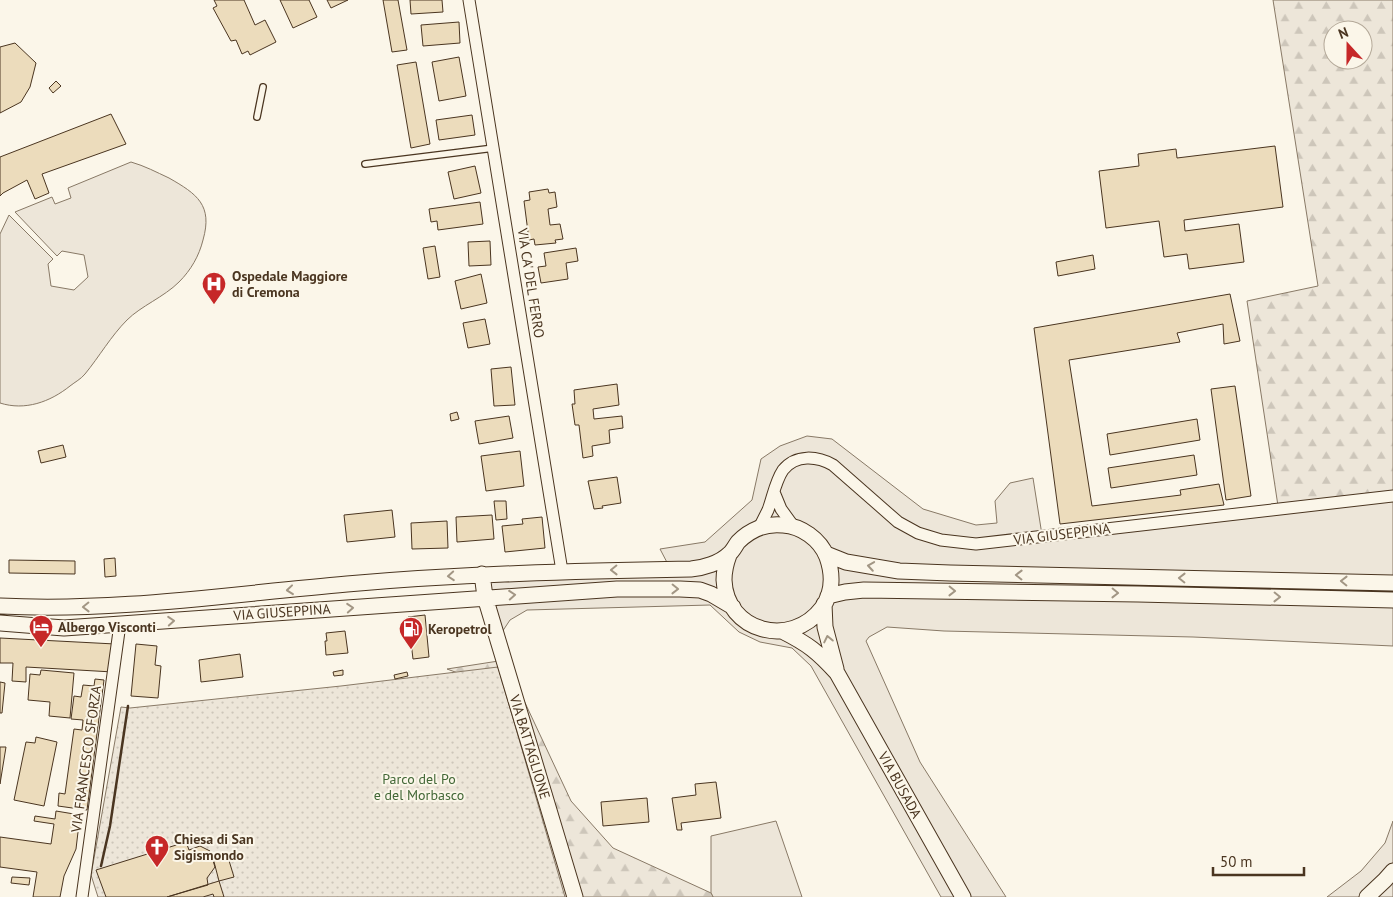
<svg xmlns="http://www.w3.org/2000/svg" width="1393" height="897" font-family="'PT Sans',sans-serif">
  <defs>
    <pattern id="forest-firs" width="22" height="20" patternUnits="userSpaceOnUse" patternTransform="scale(1.25)"><rect width="22" height="20" fill="#ede6d9"/><path d="M5 1l3.5 6h-7zM16 11l3.5 6h-7z" fill="#cdc6ba"/></pattern>
    <pattern id="park-dots" width="8" height="8" patternUnits="userSpaceOnUse" patternTransform="scale(1.25)"><rect width="8" height="8" fill="#ede6d9"/><path d="M2 2h.1M6 6h.1" fill="none" stroke="#cdc6ba" stroke-width="1.8" stroke-linecap="round"/></pattern>
  </defs>
  <rect width="100%" height="100%" fill="#fbf6e9"/>
  <!-- green -->
  <path fill="#ede6d9" stroke="#887966" d="M 131,162 C 145,166 156,172 169,178 C 197,194 213,205 203,240 C 199,256 191,270 179,282 C 164,297 141,306 127,320 C 111,336 99,357 85,374 C 81,379 75,382 70,386 C 50,402 25,411 0,403 L 0,234 L 9,215 L 53,259 L 48,264 L 51,286 L 74,290 L 88,277 L 84,255 L 62,251 L 57,256 L 15,212 L 52,197 L 55,204 L 71,198 L 68,188 Z
    M 807,436 L 832,439 L 923,509 L 976,525 L 997,523 L 995,501 L 1010,483 L 1033,478 L 1042,535 L 1393,494 L 1393,646 L 1193,637 L 944,631 L 887,627 L 869,637 L 866,641 L 920,762 L 1006,897 L 941,897 L 811,666 L 792,648 L 760,642 L 739,632 L 710,605 L 527,610 L 510,620 L 498,638 L 482,575 L 671,570 L 660,549 L 705,542 L 752,500 L 761,459 L 780,446 Z
    M 776,821 L 802,897 L 713,897 L 711,893 L 711,836 Z
    M 1393,821 L 1393,897 L 1327,897 L 1361,871 L 1385,843 Z"/>
  <!-- forest -->
  <path fill="url(#forest-firs)" stroke="#887966" fill-rule="evenodd" d="M 1273,0 L 1393,0 L 1393,494 L 1278,506 L 1247,301 L 1318,286 ZM 1333,30 L 1363,30 L 1363,60 L 1333,60 Z
    M 505,660 L 571,801 L 613,848 L 711,893 L 713,897 L 544,897 L 477,680 L 447,669 Z"/>
  <!-- park -->
  <path fill="url(#park-dots)" stroke="#887966" d="M 498,667 L 565,897 L 98,897 L 91,875 L 121,707 L 130,708 L 341,686 Z"/>
  <!-- building -->
  <path fill="#ecdcbc" stroke="#4a3520" d="M 214,0 L 244,0 L 255,25 L 265,20 L 276,42 L 250,55 L 248,51 L 242,54 L 236,40 L 231,41 L 213,8 L 217,6 Z
    M 280,0 L 309,0 L 317,17 L 293,28 Z
    M 327,0 L 348,0 L 331,8 Z
    M 383,0 L 398,0 L 407,50 L 392,52 Z
    M 410,0 L 442,0 L 443,12 L 411,14 Z
    M 459,22 L 460,43 L 423,46 L 421,25 Z
    M 15,43 L 36,63 L 30,87 L 21,102 L 0,113 L 0,47 Z
    M 459,57 L 466,96 L 439,101 L 432,62 Z
    M 416,62 L 430,144 L 411,148 L 397,65 Z
    M 56,81 L 61,86 L 53,93 L 49,88 Z
    M 111,114 L 126,144 L 42,174 L 49,193 L 35,199 L 27,180 L 3,193 L 0,196 L 0,157 Z
    M 472,115 L 475,135 L 439,140 L 436,120 Z
    M 1275,146 L 1283,207 L 1184,220 L 1185,231 L 1239,224 L 1244,262 L 1189,269 L 1187,254 L 1164,257 L 1159,221 L 1106,228 L 1099,171 L 1139,166 L 1138,154 L 1176,149 L 1177,158 Z
    M 475,166 L 481,193 L 454,199 L 448,172 Z
    M 548,189 L 549,193 L 555,192 L 557,207 L 548,209 L 550,225 L 560,224 L 563,239 L 555,240 L 556,243 L 535,245 L 534,239 L 529,240 L 524,201 L 530,200 L 529,192 Z
    M 480,202 L 483,224 L 438,230 L 437,221 L 431,222 L 429,209 Z
    M 490,241 L 491,265 L 469,266 L 468,242 Z
    M 435,246 L 440,277 L 428,279 L 423,248 Z
    M 576,248 L 578,261 L 566,263 L 568,279 L 541,283 L 538,267 L 546,266 L 544,253 Z
    M 1093,255 L 1095,269 L 1058,276 L 1056,262 Z
    M 481,274 L 487,303 L 461,309 L 455,281 Z
    M 1230,294 L 1240,341 L 1224,344 L 1223,324 L 1177,333 L 1180,342 L 1069,360 L 1092,506 L 1181,495 L 1180,490 L 1219,484 L 1224,505 L 1060,524 L 1034,328 Z
    M 485,319 L 490,344 L 468,348 L 463,323 Z
    M 511,367 L 515,405 L 494,406 L 491,369 Z
    M 617,384 L 619,405 L 593,409 L 594,419 L 622,416 L 623,428 L 609,430 L 610,443 L 592,446 L 593,456 L 583,458 L 579,425 L 575,425 L 572,404 L 575,404 L 574,390 Z
    M 1235,386 L 1251,496 L 1226,500 L 1211,389 Z
    M 457,412 L 459,419 L 451,421 L 450,414 Z
    M 509,416 L 513,438 L 479,444 L 475,421 Z
    M 1197,419 L 1200,440 L 1110,455 L 1107,434 Z
    M 63,445 L 66,457 L 41,463 L 38,451 Z
    M 520,451 L 524,486 L 486,491 L 481,456 Z
    M 1194,455 L 1197,475 L 1111,488 L 1108,468 Z
    M 617,477 L 621,503 L 602,506 L 603,508 L 594,509 L 588,481 Z
    M 494,501 L 506,501 L 507,519 L 496,520 Z
    M 392,510 L 395,537 L 347,542 L 344,515 Z
    M 492,515 L 494,539 L 457,542 L 456,517 Z
    M 542,517 L 545,548 L 505,552 L 502,526 L 523,524 L 522,519 Z
    M 447,521 L 448,548 L 412,549 L 411,523 Z
    M 115,558 L 116,576 L 105,577 L 104,559 Z
    M 9,560 L 75,561 L 75,574 L 9,573 Z
    M 425,615 L 429,657 L 413,659 L 408,617 Z
    M 345,631 L 348,653 L 326,655 L 325,641 L 327,641 L 326,633 Z
    M 0,638 L 115,644 L 113,672 L 26,667 L 26,682 L 12,681 L 13,663 L 0,663 Z
    M 136,644 L 157,646 L 155,665 L 161,666 L 158,698 L 131,696 Z
    M 240,654 L 243,677 L 201,682 L 199,660 Z
    M 41,670 L 74,673 L 70,718 L 49,716 L 50,702 L 28,700 L 30,674 L 40,675 Z
    M 343,670 L 343,675 L 334,676 L 333,672 Z
    M 407,672 L 408,676 L 395,679 L 394,675 Z
    M 95,679 L 104,680 L 87,810 L 58,806 L 59,793 L 65,794 L 74,729 L 82,730 L 83,720 L 71,719 L 74,696 L 81,697 L 83,685 L 94,686 Z
    M 0,682 L 5,683 L 2,713 L 0,713 Z
    M 36,737 L 57,742 L 44,806 L 14,800 L 26,742 L 35,743 Z
    M 0,747 L 6,747 L 0,784 Z
    M 716,782 L 721,818 L 681,823 L 682,830 L 677,830 L 672,798 L 696,795 L 695,784 Z
    M 647,798 L 649,822 L 603,826 L 601,802 Z
    M 56,811 L 80,815 L 76,849 L 64,876 L 60,897 L 33,897 L 37,872 L 0,867 L 0,837 L 51,844 L 54,824 L 34,821 L 35,816 L 55,819 Z
    M 186,842 L 189,850 L 200,846 L 210,851 L 215,867 L 207,878 L 208,885 L 167,897 L 106,897 L 96,870 Z
    M 227,854 L 234,877 L 219,881 L 213,858 Z
    M 12,877 L 30,878 L 29,885 L 11,883 Z
    M 219,881 L 224,897 L 214,897 L 213,894 L 203,897 L 167,897 Z"/>
  <g fill="none" stroke-linecap="round" stroke-linejoin="round">
    <defs>
      <path id="lane" d="M 257,117 L 263,87
        M 365,164 L 494,148"/>
      <path id="street" d="M 469,0 L 562,571
        M 774,492 L 781,509 L 794,527
        M 759,528 C 762,522 765,516 768,510 C 773,497 775,482 783,470 C 796,454 817,456 833,465 L 898,522 L 918,533 L 941,540 L 976,544 L 1393,496
        M 82,897 L 120,624"/>
      <path id="secondary" d="M 826,554 L 846,562 L 899,571 L 950,573 L 1393,583
        M 482,574 L 485,597 L 575,897
        M 828,596 L 845,592 L 864,590 L 1138,594 L 1393,600
        M 824,604 L 825,627 L 836,669
        M 0,606 C 116,612 231,594 347,584 C 462,574 575,571 691,569 C 703,568 720,563 729,554 C 733,551 735,546 738,542 C 750,530 766,523 783,525 C 801,526 820,539 827,557 C 833,574 833,593 822,608 C 791,649 726,632 724,580 C 724,571 726,563 729,555
        M 0,623 L 64,628 L 617,589 L 680,589 L 700,590 L 711,594 L 733,607
        M 782,631 C 808,644 818,652 837,673 L 963,897
        M 1367,897 L 1385,880 L 1393,871"/>
    </defs>
    <!-- lane casing -->
    <use href="#lane" stroke="#4a3520" stroke-width="8"/>
    <!-- street casing -->
    <use href="#street" stroke="#4a3520" stroke-width="13"/>
    <!-- secondary casing -->
    <use href="#secondary" stroke="#4a3520" stroke-width="17"/>
    <!-- lane -->
    <use href="#lane" stroke="#fbf6e9" stroke-width="5.5"/>
    <!-- street -->
    <use href="#street" stroke="#fbf6e9" stroke-width="11"/>
    <!-- secondary -->
    <use href="#secondary" stroke="#fbf6e9" stroke-width="15"/>
    <!-- wall -->
    <path stroke="#4a3520" stroke-width="2.5" d="M 101,866 L 110,826 L 128,706"/>
  </g>
  <!-- one-way arrows -->
  <defs><path id="oneway-chevron" d="M-2-3.5L2.5 0L-2 3.5" fill="none" stroke-width="1.6" stroke-linecap="round" stroke-linejoin="round" transform="scale(1.25)"/></defs>
  <g stroke="#a29684">
    <use href="#oneway-chevron" transform="translate(871 566) rotate(-171)"/>
    <use href="#oneway-chevron" transform="translate(614 570) rotate(179)"/>
    <use href="#oneway-chevron" transform="translate(1019 575) rotate(-179)"/>
    <use href="#oneway-chevron" transform="translate(451 576) rotate(176)"/>
    <use href="#oneway-chevron" transform="translate(1182 578) rotate(-179)"/>
    <use href="#oneway-chevron" transform="translate(1344 581) rotate(-179)"/>
    <use href="#oneway-chevron" transform="translate(675 589) rotate(1)"/>
    <use href="#oneway-chevron" transform="translate(290 590) rotate(174)"/>
    <use href="#oneway-chevron" transform="translate(952 591) rotate(1)"/>
    <use href="#oneway-chevron" transform="translate(1115 593) rotate(1)"/>
    <use href="#oneway-chevron" transform="translate(512 595) rotate(-4)"/>
    <use href="#oneway-chevron" transform="translate(1277 597) rotate(1)"/>
    <use href="#oneway-chevron" transform="translate(86 607) rotate(179)"/>
    <use href="#oneway-chevron" transform="translate(350 608) rotate(-4)"/>
    <use href="#oneway-chevron" transform="translate(171 621) rotate(-4)"/>
    <use href="#oneway-chevron" transform="translate(828 639) rotate(-102)"/>
  </g>
  <!-- icons -->
  <defs>
    <symbol id="hospital-pin" viewBox="-11 -11 22 30"><path d="M0 17L-7.5 6A9.5 9.5 0 1 1 7.5 6Z" fill="#c62828" stroke="#fbf6e9"/><path d="M-5-5h3v3.5h4V-5h3V5h-3V1.5h-4V5h-3Z" fill="#fff"/></symbol>
    <symbol id="hotel-pin" viewBox="-11 -11 22 30"><path d="M0 17L-7.5 6A9.5 9.5 0 1 1 7.5 6Z" fill="#c62828" stroke="#fbf6e9"/><path d="M-6-4.5h1.5V1H6V5H4.5V3h-9V5H-6ZM-4 0a1.8 1.8 0 1 1 3.6 0ZM.5 0V-2.5h3Q6-2.5 6 0Z" fill="#fff"/></symbol>
    <symbol id="fuel-pin" viewBox="-11 -11 22 30"><path d="M0 17L-7.5 6A9.5 9.5 0 1 1 7.5 6Z" fill="#c62828" stroke="#fbf6e9"/><path d="M-5.5-6h7V0h2V4h1.3V-2.5L3-4.5l.8-.8L6-3V5H2.5V1h-1V6h-7ZM-4.2-4.7v3.2H.2V-4.7Z" fill="#fff"/></symbol>
    <symbol id="church-pin" viewBox="-11 -11 22 30"><path d="M0 17L-7.5 6A9.5 9.5 0 1 1 7.5 6Z" fill="#c62828" stroke="#fbf6e9"/><path d="M-1.2-6h2.4v3.5h3.3v2.4h-3.3V6h-2.4V-.1h-3.3v-2.4h3.3Z" fill="#fff"/></symbol>
  </defs>
  <g fill-rule="evenodd">
    <use href="#hospital-pin" x="200" y="270" width="28" height="38"/>
    <use href="#hotel-pin" x="27" y="613" width="28" height="38"/>
    <use href="#fuel-pin" x="397" y="615" width="28" height="38"/>
    <use href="#church-pin" x="143" y="833" width="28" height="38"/>
  </g>
  <g text-anchor="middle" dominant-baseline="central" stroke-width="4" stroke-linejoin="round" paint-order="stroke">
    <!-- poi labels -->
    <g font-size="14" font-weight="bold" fill="#4a3520" stroke="#fbf6e9" text-anchor="start">
      <text x="232" y="276">Ospedale Maggiore<tspan x="232" dy="16">di Cremona</tspan></text>
      <text x="58" y="627">Albergo Visconti</text>
      <text x="428" y="629">Keropetrol</text>
      <text x="174" y="839">Chiesa di San<tspan x="174" dy="16">Sigismondo</tspan></text>
    </g>
    <!-- street labels -->
    <g font-size="14" fill="#4a3520" stroke="#fbf6e9">
      <text transform="translate(531 283) rotate(81)">VIA CA' DEL FERRO</text>
      <text transform="translate(1062 534) rotate(-7)">VIA GIUSEPPINA</text>
      <text transform="translate(282 612) rotate(-4)">VIA GIUSEPPINA</text>
      <text transform="translate(530 747) rotate(73)">VIA BATTAGLIONE</text>
      <text transform="translate(86 759) rotate(-82)">VIA FRANCESCO SFORZA</text>
      <text transform="translate(900 785) rotate(61)">VIA BUSADA</text>
    </g>
    <!-- park labels -->
    <g font-size="14" fill="#436837" stroke="#fbf6e9">
      <text x="419" y="779">Parco del Po<tspan x="419" dy="16">e del Morbasco</tspan></text>
    </g>
  </g>
  <!-- north arrow -->
  <g transform="translate(1348 45) rotate(339)"><circle r="24" fill="#fbf6e9" stroke="#b4a999"/>
  <path d="M0-4L9 19L0 12L-9 19Z" fill="#c62828"/>
  <text y="-8" font-size="14" font-weight="bold" text-anchor="middle" fill="#4a3520">N</text>
  </g>
  <!-- scale -->
  <path d="M1213 867v8h91v-8" fill="none" stroke="#4a3520" stroke-width="2.5"/>
  <text x="1220" y="867" font-size="15" fill="#4a3520" stroke="#fbf6e9" stroke-width="4" paint-order="stroke">50 m</text>
</svg>
